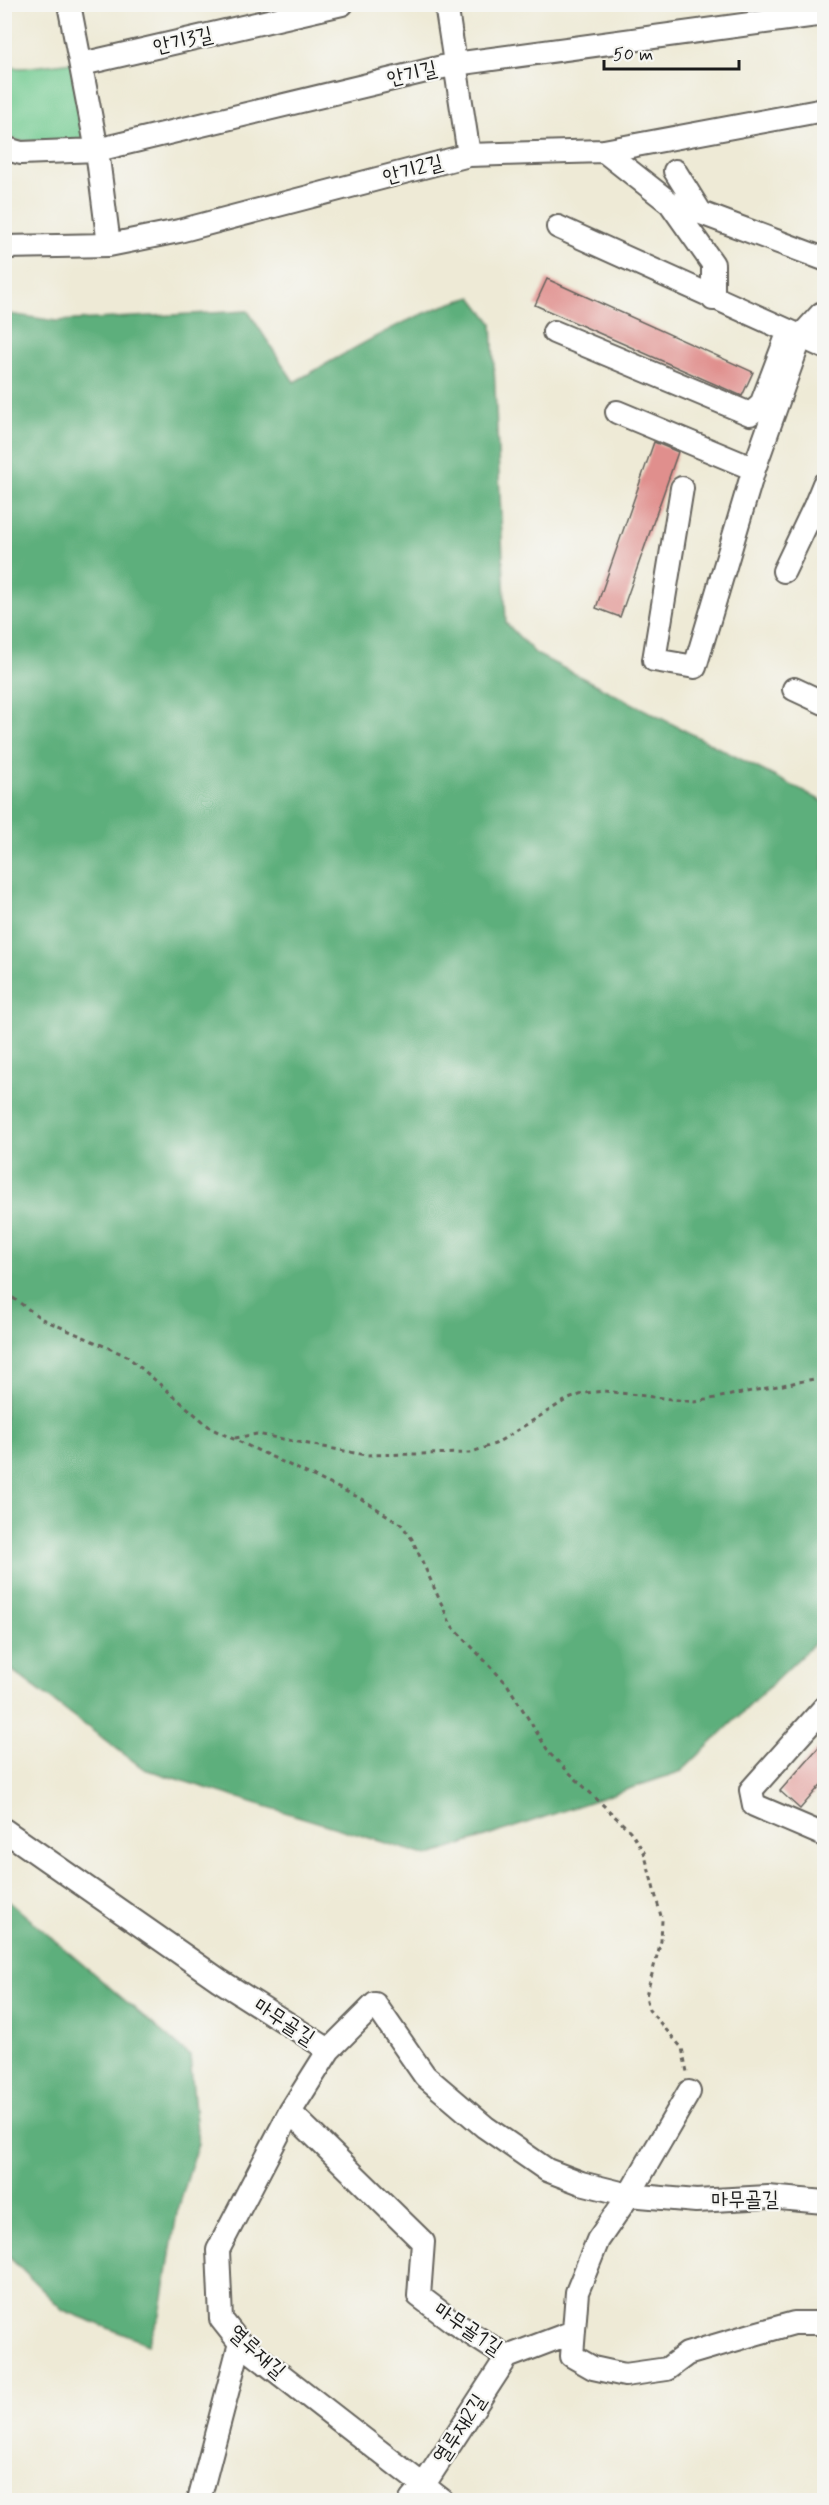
<svg xmlns="http://www.w3.org/2000/svg" width="829" height="2505" font-family="Mynerve,'Poor Story',sans-serif">
  <rect width="100%" height="100%" fill="#f6f6f2"/>
  <filter id="ink" filterUnits="userSpaceOnUse"><feTurbulence type="fractalNoise" baseFrequency=".0167" numOctaves="2"/><feDisplacementMap in="SourceGraphic" scale="12" xChannelSelector="R" yChannelSelector="G"/><feConvolveMatrix kernelMatrix="1 2 1 2 8 2 1 2 1" color-interpolation-filters="sRGB"/></filter>
  <filter id="wash" filterUnits="userSpaceOnUse"><feTurbulence type="fractalNoise" baseFrequency=".008" numOctaves="4" result="noise"/><feDisplacementMap in="SourceGraphic" scale="24" xChannelSelector="R" yChannelSelector="G"/><feGaussianBlur stdDeviation="1.35" result="paint"/><feColorMatrix in="noise" values="0 0 0 0 0 0 0 0 0 0 0 0 0 0 0 0 0 1.4 0 .05"/><feComposite in="paint" operator="in"/></filter>
  <g filter="url(#wash)">
    <rect width="100%" height="100%" fill="#eeead6"/>
    <!-- green -->
    <path fill="#72cb91" stroke="#477456" stroke-width="1.5" d="M 74,62 L 87,137 L 81,141 L 19,141 L 5,137 L 4,67 L 23,68 Z"/>
    <!-- forest -->
    <path fill="#5daf7b" stroke="#3c664c" stroke-width="1.5" d="M 472,297 L 492,323 L 506,623 L 536,654 L 824,802 L 824,1634 L 682,1771 L 428,1856 L 144,1769 L 5,1665 L 4,313 L 56,321 L 248,311 L 294,382 C 351,351 409,313 472,297 Z
      M 5,1898 L 190,2056 L 198,2144 L 177,2213 L 160,2315 L 148,2344 L 63,2310 L 8,2256 L 5,2248 Z"/>
    <g id="blocks">
      <!-- building -->
      <path fill="#e08f8d" d="M 547,279 L 753,372 L 742,396 L 535,305 Z
        M 654,442 L 678,452 L 620,617 L 596,608 Z
        M 825,1740 L 825,1780 L 800,1809 L 780,1791 Z"/>
    </g>
  </g>
  <g filter="url(#ink)">
    <use href="#blocks" fill-opacity="0" stroke="#66645d" stroke-width="1.5"/>
    <g fill="none" stroke-linecap="round" stroke-linejoin="round">
      <defs>
        <path id="minor" d="M 69,4 L 97,150 L 109,245
          M 446,4 L 469,155
          M 82,64 L 342,4
          M 4,148 L 21,153 L 97,150 L 455,64 L 824,14
          M 604,151 L 670,203 L 713,264 L 713,299
          M 675,171 L 701,213 L 824,259
          M 4,247 L 109,245 L 179,231 L 469,155 L 604,151 L 824,110
          M 789,331 L 824,347
          M 554,332 L 750,414 L 761,405 L 789,331 L 558,227
          M 617,412 L 754,469
          M 824,484 L 815,506 L 824,510
          M 682,488 L 654,660 L 695,667 L 754,469 L 801,336 L 821,314 L 824,315
          M 784,571 L 815,506
          M 794,689 L 824,703
          M 824,1708 L 751,1790 L 754,1805 L 824,1835
          M 4,1830 L 219,1980 L 329,2050
          M 689,2092 L 629,2195 L 598,2240 L 577,2292 L 572,2356 L 593,2368 L 625,2375 L 667,2369 L 687,2354 L 758,2333 L 794,2323 L 824,2323
          M 290,2112 L 423,2242 L 419,2296 L 456,2324 L 507,2357
          M 507,2357 L 573,2332
          M 199,2500 L 240,2343
          M 411,2500 L 423,2486 L 507,2357
          M 442,2500 L 240,2343 L 221,2319 L 218,2250 L 290,2112 L 329,2050 L 375,2004 L 425,2076 L 485,2127 L 547,2170 L 581,2183 L 629,2195 L 696,2201 L 768,2197 L 824,2202"/>
      </defs>
      <!-- minor casing -->
      <use href="#minor" stroke="#66645d" stroke-width="26"/>
      <!-- path -->
      <path stroke="#66645d" stroke-width="3" stroke-dasharray="4.5 4.5" stroke-linecap="butt" d="M 4,1296 L 13,1298 L 42,1319 L 127,1356 L 212,1429 L 360,1498 L 401,1524 L 412,1539 L 451,1625 L 507,1684 L 550,1754 L 630,1831 L 644,1852 L 662,1920 L 661,1941 L 646,1996 L 649,2010 L 682,2048 L 687,2072
        M 235,1438 L 257,1434 L 365,1455 L 469,1453 L 495,1444 L 566,1400 L 585,1393 L 604,1391 L 695,1402 L 824,1377"/>
      <!-- minor -->
      <use href="#minor" stroke="#fff" stroke-width="22"/>
    </g>
  </g>
  <g text-anchor="middle" dominant-baseline="central" stroke-width="4.5" stroke-linejoin="round" paint-order="stroke">
    <!-- street labels -->
    <g font-size="21" fill="#1c1c1c" stroke="#f6f6f2">
      <text transform="translate(183 41) rotate(-13)">안기3길</text>
      <text transform="translate(412 74) rotate(-13)">안기길</text>
      <text transform="translate(413 170) rotate(-15)">안기2길</text>
      <text transform="translate(284 2022) rotate(33)">마무골길</text>
      <text transform="translate(745 2200) rotate(-1)">마무골길</text>
      <text transform="translate(468 2329) rotate(34)">마무골1길</text>
      <text transform="translate(257 2352) rotate(42)">열루재길</text>
      <text transform="translate(460 2429) rotate(-57)">열루재2길</text>
    </g>
  </g>
  <!-- margin -->
  <rect width="829" height="2505" fill="none" stroke="#f6f6f2" stroke-width="24"/>
  <!-- scale -->
  <path d="M604 60v9h135v-9" fill="none" stroke="#1c1c1c" stroke-width="3"/>
  <text x="613" y="60" font-size="18" fill="#1c1c1c" stroke="#f6f6f2" stroke-width="4.5" paint-order="stroke">50 m</text>
</svg>
